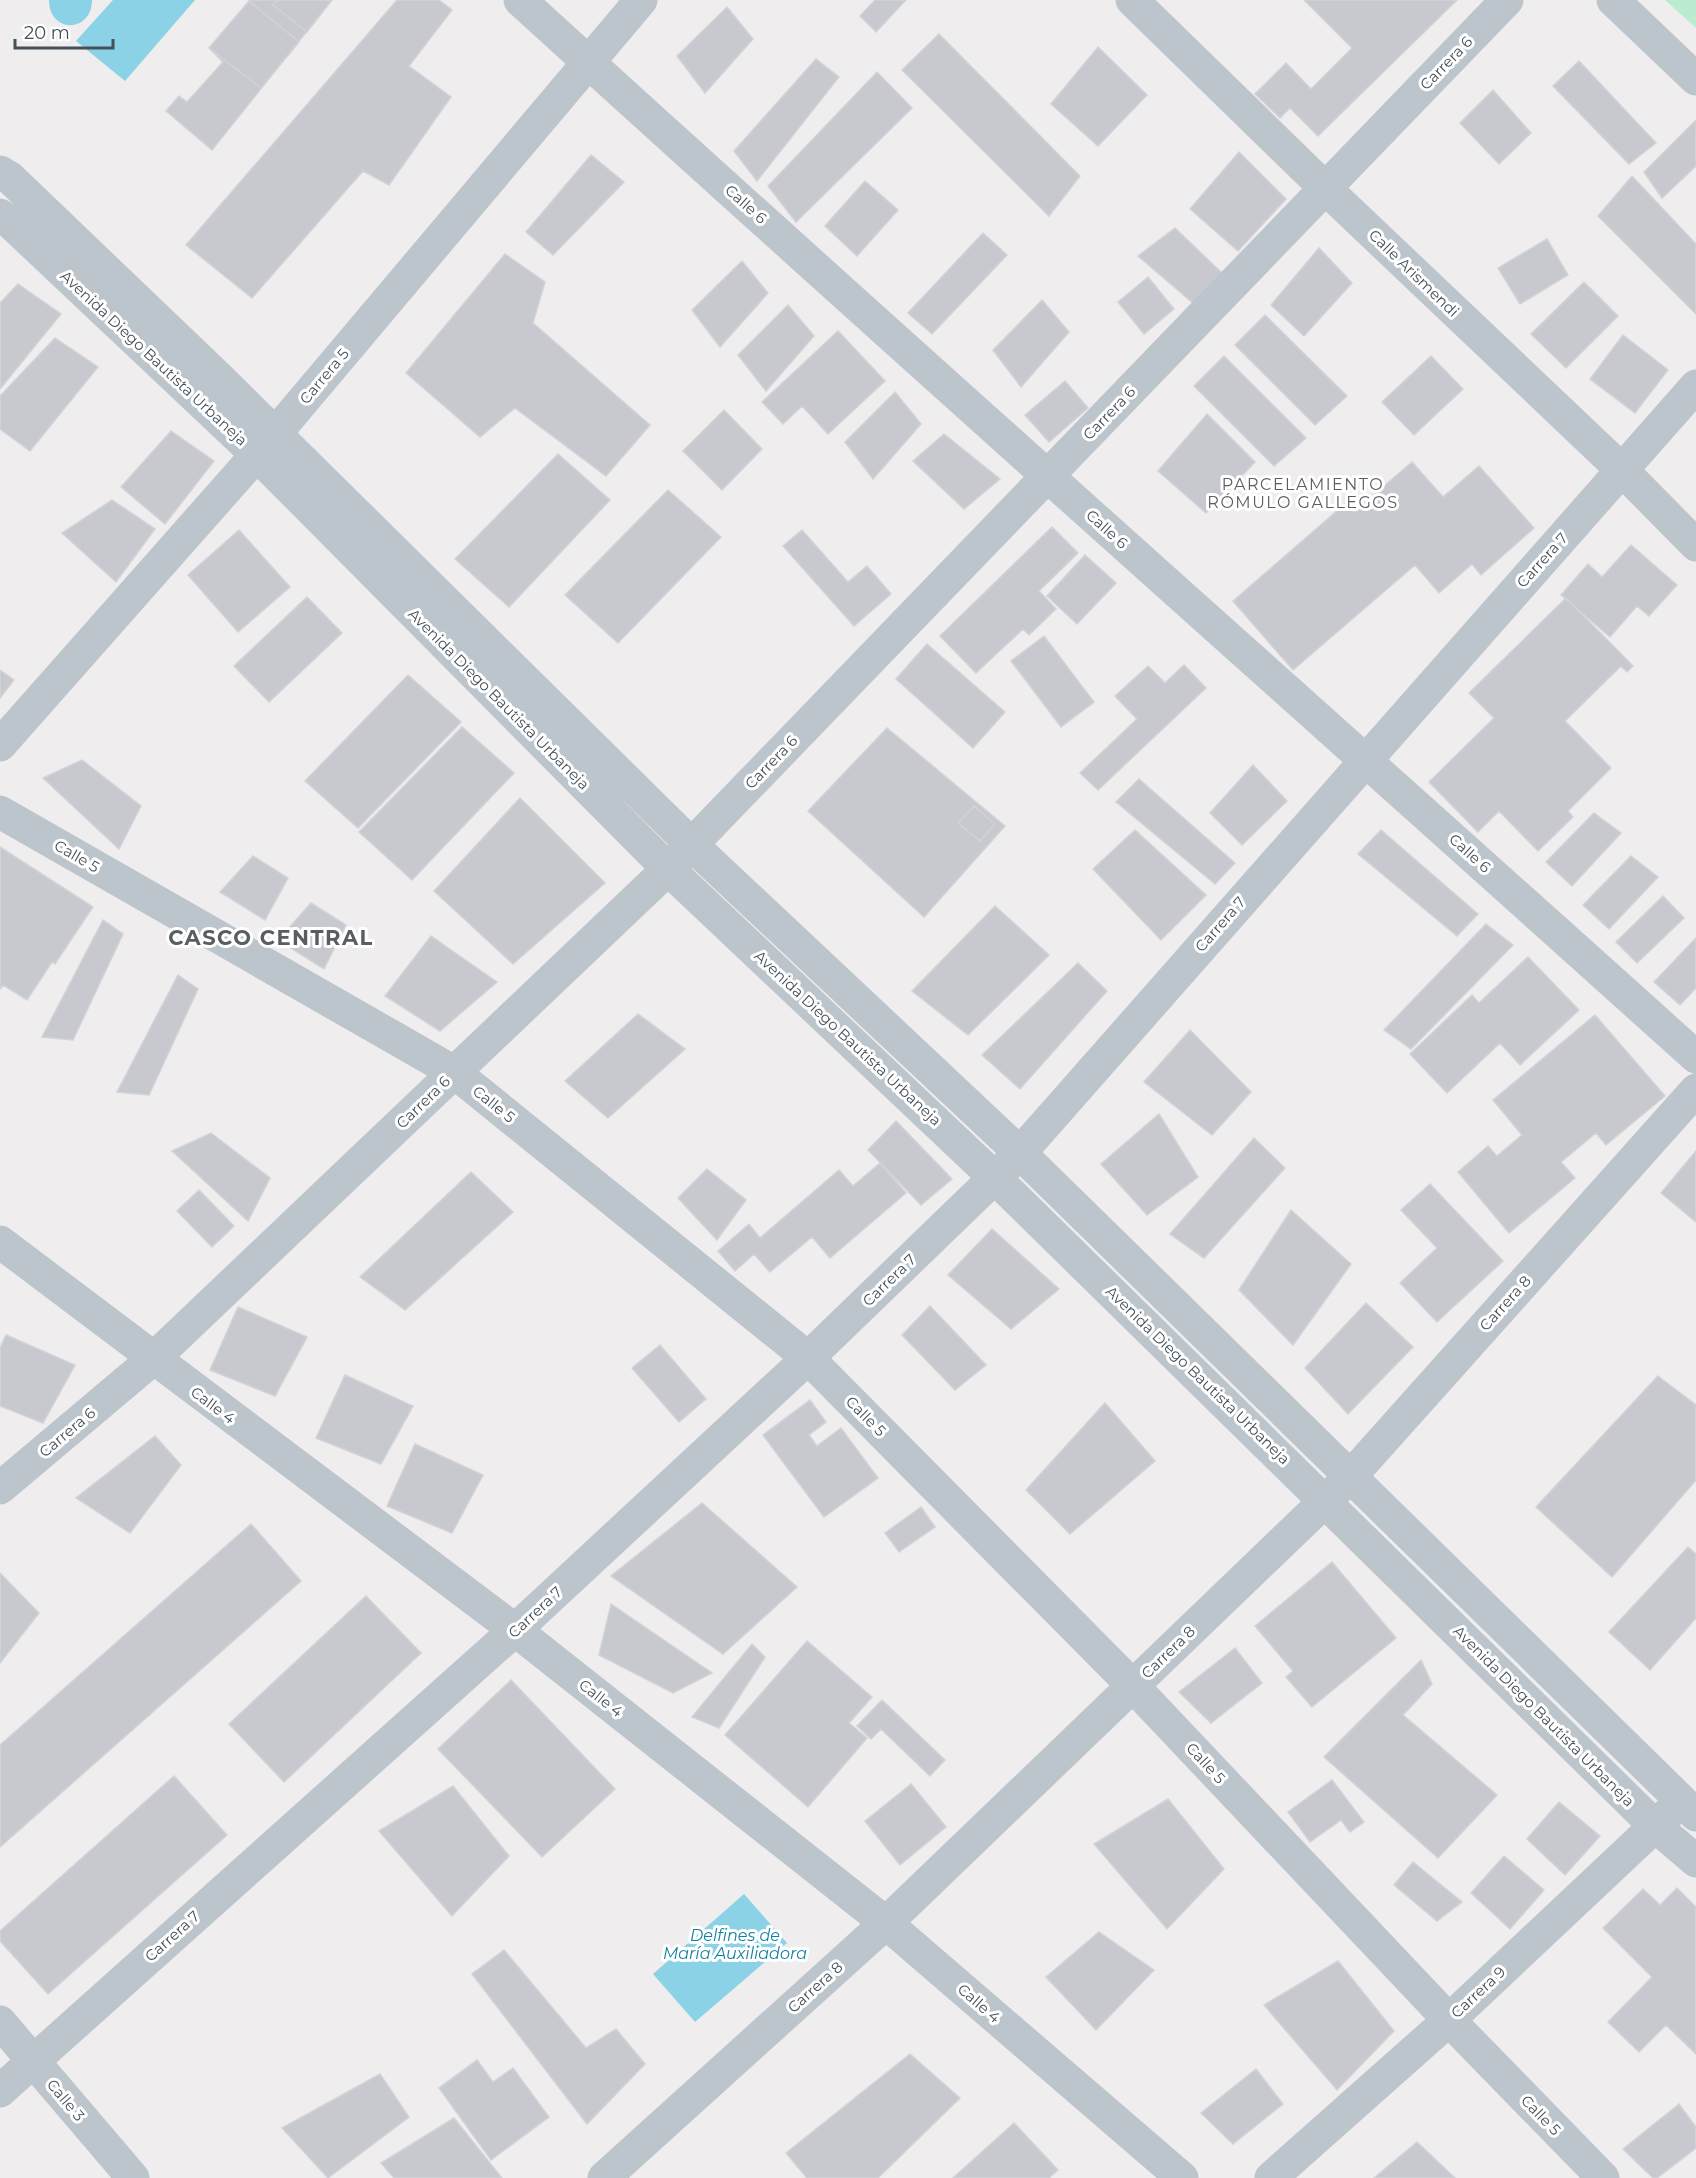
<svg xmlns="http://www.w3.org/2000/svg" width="1696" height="2178" font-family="Montserrat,sans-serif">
  <rect width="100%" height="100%" fill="#efeded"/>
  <!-- green -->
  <path fill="#bceccf" d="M 1665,0 L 1696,0 L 1696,28 Z"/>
  <!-- water -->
  <path fill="#8bd2e7" d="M 49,0 L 92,0 C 92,33 49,34 49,0 Z
    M 113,0 L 195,0 L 125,81 L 76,41 Z
    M 744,1894 L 787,1943 L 695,2022 L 653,1974 Z"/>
  <!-- building -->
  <path fill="#c7c9cf" stroke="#d1d3d8" stroke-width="1.5" d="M 250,0 L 332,0 L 212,150 L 166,111 L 179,96 L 187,102 L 223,62 L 209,48 Z
    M 278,0 L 332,0 L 307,32 L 273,5 Z
    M 397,0 L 439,0 L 452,10 L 409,66 L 451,97 L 389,185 L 363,171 L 252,298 L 186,245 Z
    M 875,0 L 906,0 L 876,32 L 860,16 Z
    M 1304,0 L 1457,0 L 1318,136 L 1290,108 L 1280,118 L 1255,94 L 1286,63 L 1311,89 L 1352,48 Z
    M 249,1 L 299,42 L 261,88 L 209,48 Z
    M 727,7 L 753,39 L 705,93 L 677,56 Z
    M 939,34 L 1080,176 L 1049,216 L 902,70 Z
    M 1098,47 L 1147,95 L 1098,146 L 1051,104 Z
    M 816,59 L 839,77 L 757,181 L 734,151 Z
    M 1579,61 L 1656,143 L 1629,164 L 1553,86 Z
    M 877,72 L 912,108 L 796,222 L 768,186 Z
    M 1493,90 L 1531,133 L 1499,164 L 1460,123 Z
    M 1696,120 L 1696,166 L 1662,198 L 1644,172 Z
    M 1239,152 L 1286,199 L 1238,251 L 1190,209 Z
    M 591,155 L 624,182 L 553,255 L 526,232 Z
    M 1632,176 L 1696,244 L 1696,314 L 1598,216 Z
    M 865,181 L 898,210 L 857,256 L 825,226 Z
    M 1175,228 L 1225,276 L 1193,303 L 1138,256 Z
    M 983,233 L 1007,255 L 932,334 L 908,313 Z
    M 1547,239 L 1568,275 L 1520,304 L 1498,268 Z
    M 1319,248 L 1352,283 L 1304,336 L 1271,305 Z
    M 505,254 L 545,282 L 533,323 L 650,425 L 606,476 L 515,408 L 480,437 L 406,373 Z
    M 742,261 L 768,293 L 720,347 L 692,310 Z
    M 1148,277 L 1174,309 L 1144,334 L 1118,302 Z
    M 1584,282 L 1618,316 L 1566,368 L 1531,334 Z
    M 18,284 L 61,314 L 0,389 L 0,303 Z
    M 1042,300 L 1069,332 L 1021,387 L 993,350 Z
    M 788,305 L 814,336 L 766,391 L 738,355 Z
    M 1265,315 L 1347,396 L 1315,425 L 1235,345 Z
    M 838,331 L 885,381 L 828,434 L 802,406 L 783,424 L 762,402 Z
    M 1623,335 L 1668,370 L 1635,413 L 1590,379 Z
    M 55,338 L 98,367 L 30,451 L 0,429 L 0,396 Z
    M 1224,356 L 1306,438 L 1274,466 L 1194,386 Z
    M 1431,356 L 1463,389 L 1414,435 L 1382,402 Z
    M 1065,381 L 1088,408 L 1049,442 L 1025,415 Z
    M 895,392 L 921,424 L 873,479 L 845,442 Z
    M 724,410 L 762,449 L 722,490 L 683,451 Z
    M 1207,414 L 1255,462 L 1206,513 L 1158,471 Z
    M 171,431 L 214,461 L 165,524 L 121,487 Z
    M 944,434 L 1000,479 L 964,509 L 913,461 Z
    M 558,454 L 610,500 L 509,607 L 455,559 Z
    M 1412,462 L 1443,497 L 1479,466 L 1534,528 L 1481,575 L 1472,564 L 1439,593 L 1415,565 L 1293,670 L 1233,601 L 1346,503 L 1354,512 Z
    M 668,490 L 721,537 L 618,643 L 565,595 Z
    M 112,500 L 155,529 L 116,582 L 62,533 Z
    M 1052,527 L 1078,553 L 1039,591 L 1056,609 L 1029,635 L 1023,629 L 976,673 L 940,636 Z
    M 239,530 L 290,587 L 238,632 L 188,575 Z
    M 802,530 L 848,582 L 867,566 L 891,594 L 854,626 L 783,546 Z
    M 1631,545 L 1677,585 L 1649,616 L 1637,606 L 1610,637 L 1561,595 L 1588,564 L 1602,577 Z
    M 1085,555 L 1116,583 L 1077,624 L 1047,596 Z
    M 307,597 L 342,633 L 269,702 L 234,666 Z
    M 1566,598 L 1633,666 L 1627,672 L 1621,666 L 1565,721 L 1611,768 L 1568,811 L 1573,817 L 1538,851 L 1499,811 L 1478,832 L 1429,782 L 1494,718 L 1469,693 Z
    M 1044,636 L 1094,702 L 1061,727 L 1011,661 Z
    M 927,644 L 1005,712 L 973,748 L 896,679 Z
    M 1184,665 L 1206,688 L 1098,790 L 1080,773 L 1137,719 L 1115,696 L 1148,666 L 1165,683 Z
    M 0,670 L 14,680 L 0,698 Z
    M 408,675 L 461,722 L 358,828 L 305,781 Z
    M 462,727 L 514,773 L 412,880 L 359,832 Z
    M 887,728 L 1005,826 L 924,917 L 808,811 Z
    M 82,760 L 141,806 L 119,849 L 43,778 Z
    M 1253,765 L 1287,801 L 1242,845 L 1210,813 Z
    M 1139,779 L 1235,863 L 1215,884 L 1116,802 Z
    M 520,798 L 605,883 L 513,964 L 434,891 Z
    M 974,806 L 995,824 L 980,841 L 958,823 Z
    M 1594,813 L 1621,833 L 1572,886 L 1546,862 Z
    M 1135,830 L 1206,895 L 1161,940 L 1093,869 Z
    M 1381,830 L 1478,914 L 1457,936 L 1358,854 Z
    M 0,847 L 93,907 L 55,964 L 52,962 L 27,1000 L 3,985 L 0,989 Z
    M 253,856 L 288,878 L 265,920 L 220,892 Z
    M 1631,856 L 1658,877 L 1609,929 L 1583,905 Z
    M 1663,896 L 1684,918 L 1637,963 L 1616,942 Z
    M 311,903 L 346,925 L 324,969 L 278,940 Z
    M 995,906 L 1049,955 L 968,1035 L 912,991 Z
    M 103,920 L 123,934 L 73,1040 L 42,1037 Z
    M 1486,924 L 1513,945 L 1411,1049 L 1384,1030 Z
    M 431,936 L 497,982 L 440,1031 L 385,996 Z
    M 1696,938 L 1696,988 L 1680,1005 L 1654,982 Z
    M 1528,957 L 1579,1010 L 1520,1065 L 1500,1043 L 1447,1093 L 1410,1054 L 1472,995 L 1479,1003 Z
    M 1078,963 L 1107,991 L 1020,1089 L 982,1055 Z
    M 178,975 L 198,989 L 149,1095 L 117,1092 Z
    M 638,1014 L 685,1049 L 608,1118 L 565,1081 Z
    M 1595,1015 L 1665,1096 L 1606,1145 L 1596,1133 L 1561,1162 L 1575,1178 L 1509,1233 L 1458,1172 L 1488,1146 L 1497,1156 L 1522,1135 L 1493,1100 Z
    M 1190,1030 L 1251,1092 L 1212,1135 L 1144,1082 Z
    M 1159,1114 L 1198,1177 L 1147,1215 L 1101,1164 Z
    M 896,1121 L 952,1179 L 921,1205 L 868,1150 Z
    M 211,1133 L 270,1178 L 248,1221 L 172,1151 Z
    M 1254,1138 L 1285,1168 L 1204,1258 L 1170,1234 Z
    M 1696,1151 L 1696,1222 L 1661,1193 Z
    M 880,1163 L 906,1193 L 830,1258 L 812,1237 L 770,1272 L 754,1254 L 735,1271 L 718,1251 L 749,1224 L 760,1238 L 839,1170 L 853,1186 Z
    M 707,1169 L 746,1200 L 717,1240 L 678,1198 Z
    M 471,1172 L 513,1212 L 405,1310 L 360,1277 Z
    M 1430,1184 L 1503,1261 L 1437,1322 L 1400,1283 L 1437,1248 L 1401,1210 Z
    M 199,1190 L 234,1226 L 212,1247 L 177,1211 Z
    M 1291,1210 L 1351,1264 L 1293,1345 L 1239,1290 Z
    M 992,1229 L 1059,1289 L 1011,1329 L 948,1275 Z
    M 1366,1303 L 1413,1347 L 1348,1414 L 1305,1368 Z
    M 930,1306 L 986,1365 L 955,1390 L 902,1335 Z
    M 238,1307 L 307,1337 L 275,1396 L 210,1370 Z
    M 6,1335 L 75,1365 L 43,1423 L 0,1406 L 0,1348 Z
    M 660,1345 L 706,1399 L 679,1422 L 632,1368 Z
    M 345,1375 L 413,1406 L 381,1464 L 316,1438 Z
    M 1658,1376 L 1696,1405 L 1696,1480 L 1612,1577 L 1536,1507 Z
    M 810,1400 L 826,1422 L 809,1435 L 817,1446 L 841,1428 L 878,1478 L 824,1517 L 763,1435 Z
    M 1105,1403 L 1155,1461 L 1070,1534 L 1026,1490 Z
    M 155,1436 L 181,1465 L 130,1533 L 76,1498 Z
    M 415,1444 L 483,1475 L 452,1533 L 387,1506 Z
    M 702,1503 L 797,1587 L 723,1654 L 611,1576 Z
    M 921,1507 L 935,1527 L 899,1552 L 885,1533 Z
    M 251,1524 L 301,1581 L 0,1847 L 0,1745 Z
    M 1688,1547 L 1696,1554 L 1696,1618 L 1650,1670 L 1609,1632 Z
    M 1332,1562 L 1396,1638 L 1312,1707 L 1286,1677 L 1293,1671 L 1255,1626 Z
    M 0,1573 L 39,1613 L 0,1663 Z
    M 366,1596 L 421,1653 L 284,1782 L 229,1724 Z
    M 611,1604 L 712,1673 L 673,1693 L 599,1655 Z
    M 807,1641 L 872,1697 L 849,1723 L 867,1738 L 808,1807 L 725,1735 Z
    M 752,1644 L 765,1657 L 719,1728 L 692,1717 Z
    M 1235,1648 L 1262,1683 L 1211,1723 L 1179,1692 Z
    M 1421,1660 L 1432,1684 L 1403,1715 L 1497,1795 L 1438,1858 L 1324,1757 Z
    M 511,1680 L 615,1789 L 542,1857 L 438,1749 Z
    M 882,1700 L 945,1760 L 930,1776 L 881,1729 L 871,1739 L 857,1726 Z
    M 174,1776 L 227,1835 L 48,1994 L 0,1941 L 0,1931 Z
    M 1332,1780 L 1364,1822 L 1350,1832 L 1341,1820 L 1310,1842 L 1288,1812 Z
    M 911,1784 L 946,1827 L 900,1865 L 865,1821 Z
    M 453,1786 L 509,1856 L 452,1916 L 379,1831 Z
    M 1168,1799 L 1224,1869 L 1167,1929 L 1094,1844 Z
    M 1559,1802 L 1600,1836 L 1565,1875 L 1527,1839 Z
    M 1504,1856 L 1544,1890 L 1510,1929 L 1471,1893 Z
    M 1413,1862 L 1462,1902 L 1437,1921 L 1394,1885 Z
    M 1677,1888 L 1696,1907 L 1696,2054 L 1666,2025 L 1639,2052 L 1608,2022 L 1652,1977 L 1603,1928 L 1643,1889 L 1660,1905 Z
    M 1099,1932 L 1154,1970 L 1096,2030 L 1046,1977 Z
    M 504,1950 L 586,2048 L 616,2029 L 645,2064 L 587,2124 L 472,1974 Z
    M 1338,1961 L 1394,2031 L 1337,2090 L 1264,2005 Z
    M 910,2054 L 960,2098 L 878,2178 L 807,2178 L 786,2153 Z
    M 477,2060 L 493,2082 L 513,2068 L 549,2117 L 491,2160 L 439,2088 Z
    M 1256,2069 L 1283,2104 L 1233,2144 L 1201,2113 Z
    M 380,2074 L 409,2117 L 328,2178 L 282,2128 Z
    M 1679,2104 L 1696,2127 L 1696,2148 L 1657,2178 L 1653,2178 L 1623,2149 Z
    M 454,2118 L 502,2178 L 394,2178 L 381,2163 Z
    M 1014,2123 L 1058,2170 L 1049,2178 L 953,2178 Z
    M 1417,2142 L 1455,2178 L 1374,2178 Z"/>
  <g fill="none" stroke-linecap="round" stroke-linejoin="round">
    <!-- minor -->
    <path stroke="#bcc4cc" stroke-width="33" d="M 520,0 C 909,355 1304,704 1696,1057
      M 1132,0 L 1326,189 L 1622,470 L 1696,545
      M 1613,0 L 1696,79
      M 0,172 L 10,178 L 222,381 L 691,844 L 1020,1153 L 1696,1815
      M 0,215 L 10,222 L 256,454 L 668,869 L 995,1178 L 1655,1826 L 1696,1861
      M 0,745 L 275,434 L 641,0
      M 0,812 L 454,1072 L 808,1358 L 1133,1686 L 1449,2020 L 1603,2178
      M 0,1242 L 515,1630 L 886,1923 L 1182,2178
      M 0,1488 L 153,1359 L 668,869 L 1507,0
      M 0,2022 L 133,2178
      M 0,2091 L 515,1630 L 808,1358 L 1020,1153 L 1696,386
      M 604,2178 L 886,1923 L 1350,1477 L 1696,1090
      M 1271,2178 L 1449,2020 L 1670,1812"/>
  </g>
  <g text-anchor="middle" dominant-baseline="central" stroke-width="6" stroke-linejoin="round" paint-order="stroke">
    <!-- street labels -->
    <g font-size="15" fill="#465059" stroke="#fff">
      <text transform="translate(1446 63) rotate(-46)">Carrera 6</text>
      <text transform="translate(746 204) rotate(42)">Calle 6</text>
      <text transform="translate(1414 273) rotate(44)">Calle Arismendi</text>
      <text transform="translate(154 358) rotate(43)">Avenida Diego Bautista Urbaneja</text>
      <text transform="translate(324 376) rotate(-50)">Carrera 5</text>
      <text transform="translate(1109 413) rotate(-46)">Carrera 6</text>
      <text transform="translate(1107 529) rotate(42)">Calle 6</text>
      <text transform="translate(1542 560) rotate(-48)">Carrera 7</text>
      <text transform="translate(499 699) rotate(45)">Avenida Diego Bautista Urbaneja</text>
      <text transform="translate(771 762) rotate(-46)">Carrera 6</text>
      <text transform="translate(1470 853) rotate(42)">Calle 6</text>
      <text transform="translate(77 856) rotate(30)">Calle 5</text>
      <text transform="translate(1220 924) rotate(-49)">Carrera 7</text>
      <text transform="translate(848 1038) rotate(43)">Avenida Diego Bautista Urbaneja</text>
      <text transform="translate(423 1102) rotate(-44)">Carrera 6</text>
      <text transform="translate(494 1104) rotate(39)">Calle 5</text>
      <text transform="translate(889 1280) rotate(-44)">Carrera 7</text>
      <text transform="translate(1505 1303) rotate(-48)">Carrera 8</text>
      <text transform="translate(1198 1375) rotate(44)">Avenida Diego Bautista Urbaneja</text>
      <text transform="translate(213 1405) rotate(37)">Calle 4</text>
      <text transform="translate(866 1416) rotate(45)">Calle 5</text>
      <text transform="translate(67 1432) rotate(-40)">Carrera 6</text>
      <text transform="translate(535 1612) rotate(-43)">Carrera 7</text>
      <text transform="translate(1168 1652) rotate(-44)">Carrera 8</text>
      <text transform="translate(601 1698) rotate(38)">Calle 4</text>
      <text transform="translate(1544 1716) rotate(45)">Avenida Diego Bautista Urbaneja</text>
      <text transform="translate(1206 1763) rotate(47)">Calle 5</text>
      <text transform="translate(172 1936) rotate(-42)">Carrera 7</text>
      <text transform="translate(815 1987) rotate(-42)">Carrera 8</text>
      <text transform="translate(1478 1992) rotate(-43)">Carrera 9</text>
      <text transform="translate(979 2003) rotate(41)">Calle 4</text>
      <text transform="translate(66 2100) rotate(50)">Calle 3</text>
      <text transform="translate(1541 2115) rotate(46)">Calle 5</text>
    </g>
    <!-- neighbourhood labels -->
    <g font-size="16" letter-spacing="1.5" fill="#5a5d61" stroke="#fff">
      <text x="1303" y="484">PARCELAMIENTO<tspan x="1303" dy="18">RÓMULO GALLEGOS</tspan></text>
    </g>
    <!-- water labels -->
    <g font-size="16" font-style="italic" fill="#1280a0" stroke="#fff">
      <text x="735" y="1935">Delfines de<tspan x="735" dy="18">María Auxiliadora</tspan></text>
    </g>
    <!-- district labels -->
    <g font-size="21" font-weight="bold" letter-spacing="1.5" fill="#5a5d61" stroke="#fff">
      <text x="271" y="937">CASCO CENTRAL</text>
    </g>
  </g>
  <!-- scale -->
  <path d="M15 39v9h98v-9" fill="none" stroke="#465059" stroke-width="3"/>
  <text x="24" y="39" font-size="18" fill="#465059" stroke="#ffffff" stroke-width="4.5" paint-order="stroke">20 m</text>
</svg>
